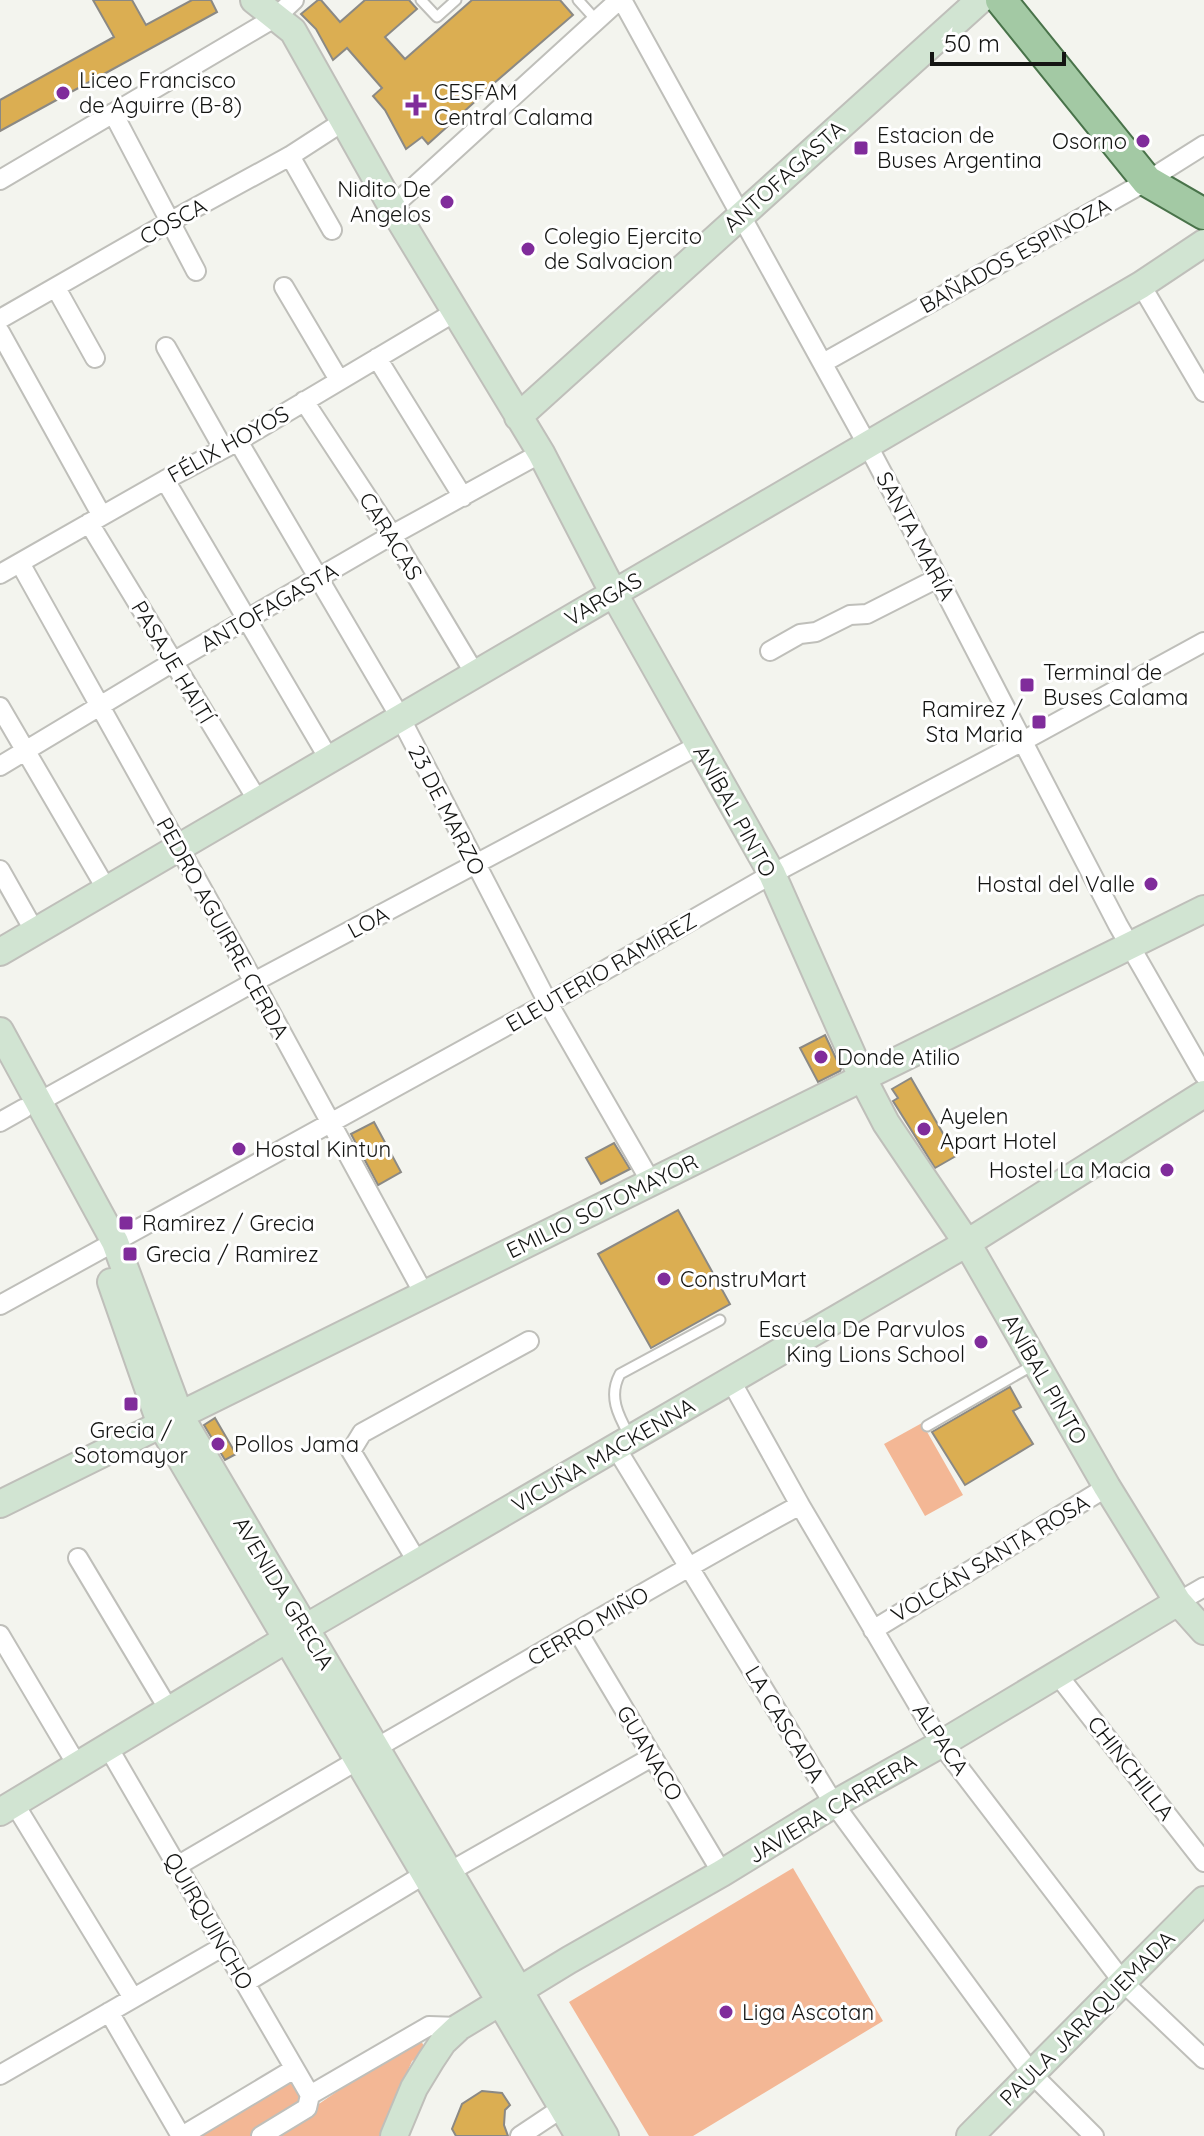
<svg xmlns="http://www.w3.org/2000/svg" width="1204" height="2136" font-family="Quicksand,sans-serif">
  <rect width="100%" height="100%" fill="#f3f4ee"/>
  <!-- green -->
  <path fill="#f3b795" d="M 922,1423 L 963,1495 L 925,1516 L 884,1444 Z
    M 793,1868 L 883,2021 L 693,2136 L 649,2136 L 569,2002 Z
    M 418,2036 L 427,2051 L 412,2061 L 379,2136 L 276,2136 L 275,2134 Z
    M 286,2082 L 292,2083 L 303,2099 L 297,2109 L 253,2136 L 194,2136 Z"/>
  <!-- building -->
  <path fill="#dbae52" stroke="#8b8984" stroke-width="2" d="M 93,0 L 132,0 L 146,25 L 192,0 L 211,0 L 217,12 L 0,131 L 0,100 L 114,37 Z
    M 318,0 L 321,0 L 340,22 L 365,0 L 409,0 L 417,9 L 385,37 L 405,59 L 472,0 L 560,0 L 573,15 L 478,97 L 479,98 L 428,144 L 422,137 L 406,149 L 385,110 L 373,96 L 382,88 L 347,48 L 333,60 L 316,29 L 301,14 Z
    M 825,1035 L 841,1069 L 840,1071 L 818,1082 L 800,1048 Z
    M 911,1078 L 956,1156 L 935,1168 L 893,1101 L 898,1098 L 892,1089 Z
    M 374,1122 L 401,1172 L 378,1185 L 351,1134 Z
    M 614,1143 L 630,1169 L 601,1184 L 586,1158 Z
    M 678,1210 L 730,1304 L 651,1348 L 598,1254 Z
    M 1010,1387 L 1021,1407 L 1013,1411 L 1033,1444 L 965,1485 L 932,1432 Z
    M 215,1418 L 236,1454 L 225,1460 L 204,1425 Z
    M 482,2091 L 502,2093 L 510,2105 L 505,2110 L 504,2125 L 508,2136 L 456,2136 L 452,2129 L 462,2104 Z"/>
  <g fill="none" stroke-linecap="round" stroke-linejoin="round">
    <defs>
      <path id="lane" d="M 421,0 L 437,17 L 456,0
        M 578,0 L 597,21
        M 927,1426 L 1035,1364
        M 629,1435 C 618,1415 608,1396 620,1374 L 720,1320"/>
      <path id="street" d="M 622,0 L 867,444 L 938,578 L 1118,925 L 1204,1075
        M 113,113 L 196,271
        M 290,156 L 332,230
        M 0,180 L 276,17 L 294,0
        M 392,207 L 619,0
        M 1141,285 L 1204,392
        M 284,287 L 339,380
        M 56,288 L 95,358
        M 0,319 L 171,221 L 290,156 L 344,121
        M 0,332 L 102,516
        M 166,347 L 223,448
        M 377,358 L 463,497
        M 823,363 L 1147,181 L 1204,145
        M 304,401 L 392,535 L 475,674
        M 238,441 L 400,717 L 548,1003 L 651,1182
        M 165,480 L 329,759
        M 89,523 L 258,801
        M 20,563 L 254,982 L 424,1294
        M 0,574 L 165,480 L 238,441 L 455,312
        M 770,651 L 800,634 L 816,632 L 850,615 L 867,614 L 938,578
        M 0,707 L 107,890
        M 0,766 L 173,662 L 392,535 L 541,453
        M 0,870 L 35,932
        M 39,1102 L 254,982 L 699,745
        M 0,1122 L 23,1109
        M 0,1305 L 548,1003 L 772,874 L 1023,741 L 1204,642
        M 731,1381 L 800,1505 L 941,1744 L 1123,1982 L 1204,2059
        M 616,1448 L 834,1804 L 1032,2074 L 1094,2136
        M 78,1558 L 169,1710
        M 418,1563 L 351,1451 L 362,1433 L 529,1341
        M 1178,1602 L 1204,1587
        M 873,1630 L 1107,1487
        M 578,1632 L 722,1873
        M 0,1635 L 77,1765
        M 1057,1674 L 1204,1862
        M 108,1747 L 310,2095
        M 376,1748 C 517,1667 657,1583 800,1505
        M 14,1803 L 133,1998
        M 177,1866 L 358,1760
        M 449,1872 L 652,1757
        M 245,1983 L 425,1874
        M 109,2012 L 181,2136
        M 0,2075 L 224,1946
        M 310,2095 L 429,2026 L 459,2027
        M 182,2136 L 294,2069
        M 261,2136 L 307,2108 L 310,2095
        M 520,2136 L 562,2108"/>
      <path id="secondary" d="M 254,0 L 293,31 L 392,207 L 541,453 L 613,592 L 772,874 L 862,1077 L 886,1123 L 967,1243 L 1107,1487 L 1178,1602 L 1204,1631
        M 518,417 L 980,0
        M 0,952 L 1141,285 L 1204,243
        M 0,1031 L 115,1242 L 180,1416 L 605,2136
        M 111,1282 L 161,1425 L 579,2136
        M 0,1504 L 1204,909
        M 0,1812 L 305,1628 L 967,1243 L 1204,1094
        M 394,2136 L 414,2088 L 431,2060 L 443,2042 L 459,2027 L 569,1960 L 722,1873 L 834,1804 L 941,1744 L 1178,1602
        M 970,2136 L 1204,1900"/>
      <path id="primary" d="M 1001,0 L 1147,181 L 1204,214"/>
    </defs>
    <!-- lane casing -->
    <use href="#lane" stroke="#bfbfba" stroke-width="13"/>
    <!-- street casing -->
    <use href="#street" stroke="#bfbfba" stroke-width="22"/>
    <!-- secondary casing -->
    <use href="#secondary" stroke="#bfbfba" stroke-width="30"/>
    <!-- primary casing -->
    <use href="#primary" stroke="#49734a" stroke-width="34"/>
    <!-- lane -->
    <use href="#lane" stroke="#fff" stroke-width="9"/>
    <!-- street -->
    <use href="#street" stroke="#fff" stroke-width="18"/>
    <!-- secondary -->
    <use href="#secondary" stroke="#d1e4d2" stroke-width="26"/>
    <!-- primary -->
    <use href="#primary" stroke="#a3c9a4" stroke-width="30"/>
  </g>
  <!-- markers -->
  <g fill="#802c9b" stroke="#fff" stroke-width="3">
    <circle cx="63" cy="93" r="8"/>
    <path d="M412 93h8v8h8v8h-8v8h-8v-8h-8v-8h8z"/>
    <circle cx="1143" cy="141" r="8"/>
    <rect x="853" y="140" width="16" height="16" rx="4"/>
    <circle cx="447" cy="202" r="8"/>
    <circle cx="528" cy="249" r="8"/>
    <rect x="1019" y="677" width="16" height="16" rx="4"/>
    <rect x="1031" y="714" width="16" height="16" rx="4"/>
    <circle cx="1151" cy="884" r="8"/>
    <circle cx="821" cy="1057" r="8"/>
    <circle cx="924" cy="1129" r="8"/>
    <circle cx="239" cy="1149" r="8"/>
    <circle cx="1167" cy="1170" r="8"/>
    <rect x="118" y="1215" width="16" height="16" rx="4"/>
    <rect x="122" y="1246" width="16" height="16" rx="4"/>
    <circle cx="664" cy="1279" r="8"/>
    <circle cx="981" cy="1342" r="8"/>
    <rect x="123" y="1396" width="16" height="16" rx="4"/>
    <circle cx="218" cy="1444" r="8"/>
    <circle cx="726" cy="2012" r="8"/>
  </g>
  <g text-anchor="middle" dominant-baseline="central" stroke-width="6" stroke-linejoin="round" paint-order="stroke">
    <!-- poi labels -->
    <g font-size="22" fill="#141513" stroke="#fff" text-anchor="start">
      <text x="79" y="80">Liceo Francisco<tspan x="79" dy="25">de Aguirre (B-8)</tspan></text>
      <text x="434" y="92">CESFAM<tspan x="434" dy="25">Central Calama</tspan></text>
      <text x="877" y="135">Estacion de<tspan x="877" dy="25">Buses Argentina</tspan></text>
      <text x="1127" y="141" text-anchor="end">Osorno</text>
      <text x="431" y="189" text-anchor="end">Nidito De<tspan x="431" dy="25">Angelos</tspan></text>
      <text x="544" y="236">Colegio Ejercito<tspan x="544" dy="25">de Salvacion</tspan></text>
      <text x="1043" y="672">Terminal de<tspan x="1043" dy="25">Buses Calama</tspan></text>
      <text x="1023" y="709" text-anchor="end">Ramirez /<tspan x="1023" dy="25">Sta Maria</tspan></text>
      <text x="1135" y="884" text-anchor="end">Hostal del Valle</text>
      <text x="837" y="1057">Donde Atilio</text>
      <text x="940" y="1116">Ayelen<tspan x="940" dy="25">Apart Hotel</tspan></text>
      <text x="255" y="1149">Hostal Kintun</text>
      <text x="1151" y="1170" text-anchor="end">Hostel La Macia</text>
      <text x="142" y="1223">Ramirez / Grecia</text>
      <text x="146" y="1254">Grecia / Ramirez</text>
      <text x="680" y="1279">ConstruMart</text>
      <text x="965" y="1329" text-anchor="end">Escuela De Parvulos<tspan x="965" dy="25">King Lions School</tspan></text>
      <text x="131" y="1430" text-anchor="middle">Grecia /<tspan x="131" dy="25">Sotomayor</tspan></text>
      <text x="234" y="1444">Pollos Jama</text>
      <text x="742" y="2012">Liga Ascotan</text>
    </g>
    <!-- street labels -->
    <g font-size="22" fill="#141513" stroke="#fff">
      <text transform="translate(784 176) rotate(-42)">ANTOFAGASTA</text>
      <text transform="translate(173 221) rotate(-29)">COSCA</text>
      <text transform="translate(1015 255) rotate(-29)">BAÑADOS ESPINOZA</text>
      <text transform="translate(228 444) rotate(-29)">FÉLIX HOYOS</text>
      <text transform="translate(391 536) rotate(58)">CARACAS</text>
      <text transform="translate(916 536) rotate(62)">SANTA MARÍA</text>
      <text transform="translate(603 599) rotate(-30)">VARGAS</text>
      <text transform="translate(269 607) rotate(-30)">ANTOFAGASTA</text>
      <text transform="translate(173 662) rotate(59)">PASAJE HAITÍ</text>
      <text transform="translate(447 810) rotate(63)">23 DE MARZO</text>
      <text transform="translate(735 811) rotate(61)">ANÍBAL PINTO</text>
      <text transform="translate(368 922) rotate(-28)">LOA</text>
      <text transform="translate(223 928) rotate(61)">PEDRO AGUIRRE CERDA</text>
      <text transform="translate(601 972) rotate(-30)">ELEUTERIO RAMÍREZ</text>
      <text transform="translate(602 1206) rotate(-26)">EMILIO SOTOMAYOR</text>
      <text transform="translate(1045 1379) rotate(60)">ANÍBAL PINTO</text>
      <text transform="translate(603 1455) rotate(-30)">VICUÑA MACKENNA</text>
      <text transform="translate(990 1558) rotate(-31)">VOLCÁN SANTA ROSA</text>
      <text transform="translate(284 1593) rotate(59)">AVENIDA GRECIA</text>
      <text transform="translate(588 1626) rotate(-30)">CERRO MIÑO</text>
      <text transform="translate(785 1724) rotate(59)">LA CASCADA</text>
      <text transform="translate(941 1739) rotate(56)">ALPACA</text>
      <text transform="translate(650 1753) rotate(59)">GUANACO</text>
      <text transform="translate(1131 1768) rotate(52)">CHINCHILLA</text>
      <text transform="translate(832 1808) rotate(-31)">JAVIERA CARRERA</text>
      <text transform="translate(209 1921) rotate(60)">QUIRQUINCHO</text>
      <text transform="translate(1087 2018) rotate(-45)">PAULA JARAQUEMADA</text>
    </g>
  </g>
  <!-- scale -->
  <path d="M932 52v12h132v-12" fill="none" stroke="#141513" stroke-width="4"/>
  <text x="944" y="52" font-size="24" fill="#141513" stroke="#ffffff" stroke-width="6" paint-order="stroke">50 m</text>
</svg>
